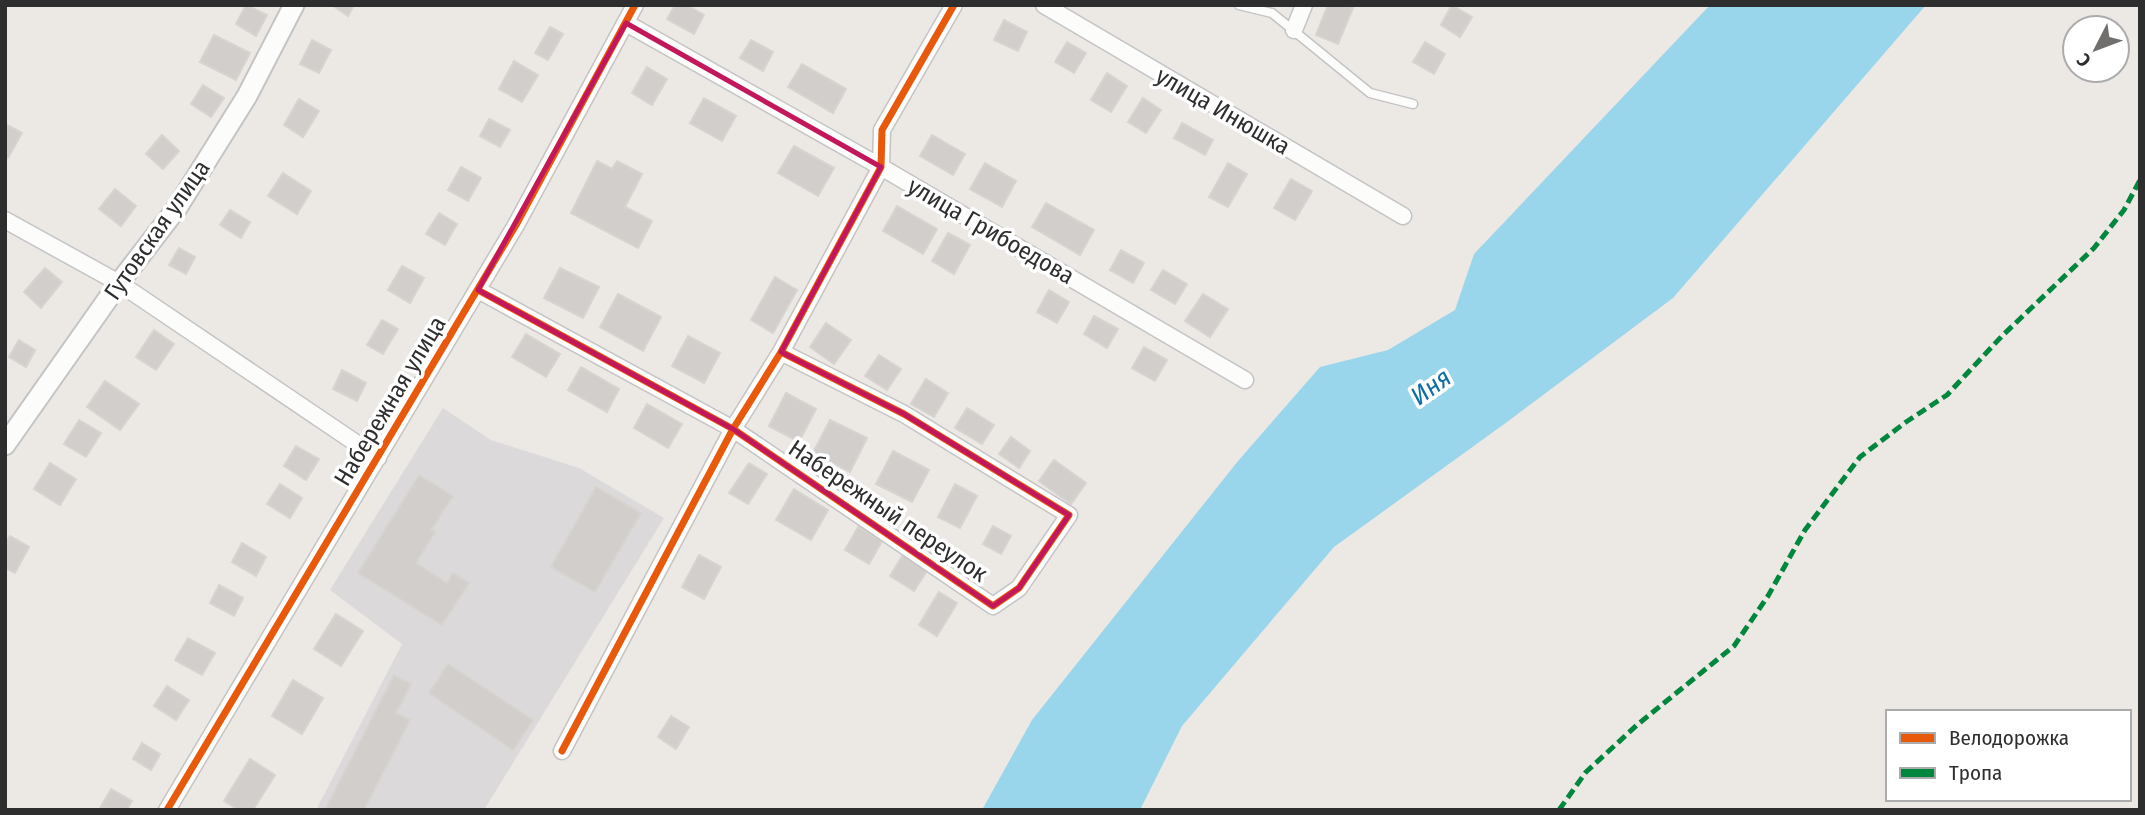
<svg xmlns="http://www.w3.org/2000/svg" width="2145" height="815" font-family="'Fira Sans Condensed',sans-serif">
  <rect width="100%" height="100%" fill="#ece8e4"/>
  <!-- industrial -->
  <path fill="#dcd9db" d="M 443,408 L 491,440 L 579,468 L 664,518 L 484,810 L 316,810 L 402,644 L 330,590 Z"/>
  <!-- water -->
  <path fill="#99d6ec" d="M 1710,5 L 1926,5 L 1673,298 L 1507,422 L 1334,547 L 1182,726 L 1140,810 L 982,810 L 1032,720 L 1238,461 L 1320,367 L 1388,350 L 1455,310 L 1474,254 Z"/>
  <!-- building -->
  <path fill="#d1cecb" stroke="#d7d4d0" stroke-width="2" d="M 246,5 L 267,15 L 256,36 L 236,24 Z
    M 332,5 L 354,5 L 348,16 Z
    M 675,5 L 686,5 L 704,15 L 694,34 L 667,19 Z
    M 1328,5 L 1347,5 L 1353,8 L 1338,44 L 1316,35 Z
    M 1452,5 L 1472,17 L 1460,37 L 1441,25 Z
    M 1004,20 L 1027,32 L 1018,51 L 994,40 Z
    M 550,27 L 563,34 L 548,60 L 535,53 Z
    M 214,35 L 250,53 L 236,80 L 200,62 Z
    M 312,40 L 331,50 L 319,73 L 300,64 Z
    M 751,40 L 773,52 L 763,71 L 740,58 Z
    M 1067,42 L 1086,53 L 1074,73 L 1055,62 Z
    M 1425,42 L 1445,54 L 1434,74 L 1413,62 Z
    M 514,61 L 538,75 L 522,102 L 499,89 Z
    M 802,64 L 846,89 L 833,113 L 788,87 Z
    M 647,67 L 667,79 L 652,105 L 632,93 Z
    M 1107,73 L 1127,86 L 1111,112 L 1091,100 Z
    M 203,85 L 224,98 L 211,117 L 191,104 Z
    M 704,98 L 736,116 L 722,141 L 690,123 Z
    M 1143,98 L 1161,110 L 1146,133 L 1128,122 Z
    M 299,99 L 319,111 L 303,137 L 284,125 Z
    M 489,119 L 510,130 L 500,147 L 480,136 Z
    M 1182,123 L 1213,140 L 1205,155 L 1174,138 Z
    M 5,124 L 22,133 L 8,158 L 5,157 Z
    M 162,135 L 179,151 L 163,169 L 146,154 Z
    M 932,135 L 965,154 L 953,175 L 920,156 Z
    M 794,146 L 834,168 L 818,196 L 778,173 Z
    M 597,161 L 612,169 L 617,161 L 642,174 L 625,207 L 652,221 L 638,248 L 571,213 Z
    M 985,163 L 1016,181 L 1002,207 L 970,189 Z
    M 1228,163 L 1247,174 L 1228,207 L 1209,197 Z
    M 461,167 L 481,178 L 468,201 L 448,190 Z
    M 283,173 L 311,191 L 297,214 L 268,196 Z
    M 1291,179 L 1312,191 L 1295,220 L 1274,208 Z
    M 115,189 L 136,206 L 121,226 L 99,209 Z
    M 1046,203 L 1094,230 L 1080,255 L 1032,227 Z
    M 897,206 L 937,229 L 923,254 L 883,231 Z
    M 230,210 L 250,222 L 241,238 L 220,225 Z
    M 439,213 L 457,224 L 445,245 L 426,234 Z
    M 948,233 L 970,245 L 954,274 L 932,261 Z
    M 179,248 L 195,257 L 186,274 L 169,265 Z
    M 1121,250 L 1144,263 L 1133,283 L 1110,270 Z
    M 402,266 L 424,278 L 410,303 L 388,290 Z
    M 45,268 L 62,282 L 41,308 L 24,292 Z
    M 560,268 L 599,287 L 583,318 L 544,298 Z
    M 1163,270 L 1187,284 L 1175,304 L 1151,290 Z
    M 775,277 L 797,290 L 773,333 L 751,320 Z
    M 1049,290 L 1069,302 L 1057,323 L 1037,312 Z
    M 618,294 L 661,317 L 643,351 L 600,327 Z
    M 1203,294 L 1228,309 L 1210,337 L 1185,321 Z
    M 1094,316 L 1118,329 L 1107,348 L 1084,334 Z
    M 382,320 L 398,329 L 383,354 L 367,345 Z
    M 826,323 L 851,340 L 834,364 L 810,347 Z
    M 154,330 L 174,344 L 156,370 L 136,357 Z
    M 526,334 L 560,354 L 546,377 L 512,357 Z
    M 688,336 L 720,353 L 704,383 L 672,366 Z
    M 19,340 L 35,350 L 26,367 L 9,357 Z
    M 1144,347 L 1167,360 L 1155,381 L 1132,368 Z
    M 879,355 L 901,369 L 887,390 L 865,376 Z
    M 581,367 L 619,389 L 607,412 L 568,390 Z
    M 342,370 L 366,383 L 357,401 L 333,389 Z
    M 926,379 L 948,393 L 934,417 L 911,404 Z
    M 105,381 L 139,404 L 120,430 L 87,407 Z
    M 786,393 L 816,409 L 799,442 L 769,426 Z
    M 647,404 L 682,424 L 668,448 L 634,428 Z
    M 967,408 L 994,425 L 982,444 L 955,428 Z
    M 79,420 L 101,433 L 86,457 L 64,444 Z
    M 830,420 L 867,438 L 850,472 L 813,453 Z
    M 1011,437 L 1030,451 L 1019,468 L 999,454 Z
    M 296,446 L 319,459 L 306,480 L 284,466 Z
    M 893,451 L 929,470 L 912,502 L 876,484 Z
    M 1054,460 L 1086,483 L 1071,504 L 1039,481 Z
    M 50,463 L 76,479 L 60,505 L 34,489 Z
    M 749,463 L 767,474 L 748,504 L 729,493 Z
    M 419,475 L 453,496 L 431,530 L 435,532 L 416,563 L 447,583 L 453,573 L 469,583 L 442,625 L 358,573 Z
    M 280,484 L 302,498 L 290,518 L 267,504 Z
    M 955,484 L 977,496 L 960,528 L 938,517 Z
    M 596,487 L 641,513 L 595,592 L 551,567 Z
    M 794,489 L 828,510 L 811,540 L 776,520 Z
    M 993,526 L 1011,536 L 1001,554 L 983,544 Z
    M 858,527 L 882,541 L 869,564 L 845,550 Z
    M 10,536 L 29,547 L 15,573 L 5,568 L 5,544 Z
    M 242,543 L 266,557 L 256,576 L 232,562 Z
    M 699,555 L 721,567 L 704,599 L 682,587 Z
    M 903,555 L 927,571 L 914,591 L 890,576 Z
    M 219,585 L 243,598 L 234,616 L 210,603 Z
    M 939,592 L 957,603 L 937,636 L 919,625 Z
    M 336,614 L 363,631 L 341,666 L 314,649 Z
    M 188,638 L 215,653 L 202,675 L 175,660 Z
    M 448,664 L 533,720 L 513,750 L 429,693 Z
    M 394,675 L 411,684 L 396,713 L 410,720 L 364,810 L 325,810 Z
    M 293,680 L 323,698 L 302,734 L 272,716 Z
    M 167,686 L 189,700 L 176,720 L 154,706 Z
    M 671,716 L 689,727 L 676,749 L 658,737 Z
    M 142,743 L 160,754 L 151,770 L 133,759 Z
    M 250,759 L 275,775 L 253,810 L 239,810 L 224,801 Z
    M 111,789 L 132,801 L 127,810 L 100,808 Z"/>
  <g fill="none" stroke-linecap="round" stroke-linejoin="round">
    <defs>
      <path id="service" d="M 1239,5 L 1272,13 L 1370,93 L 1413,104"/>
      <path id="minor" d="M 1044,5 L 1403,216
        M 626,23 L 881,167 L 1245,380
        M 1294,30 L 1304,5
        M 5,220 L 119,283 L 378,458
        M 478,290 L 733,429 L 993,606 L 1019,588 L 1069,515 L 904,414 L 781,352
        M 562,751 L 733,429 L 781,352 L 881,167 L 882,130 L 954,5
        M 167,810 L 516,225 L 635,5"/>
      <path id="tertiary" d="M 5,445 L 119,283 L 177,208 L 247,96 L 294,5"/>
    </defs>
    <!-- service casing -->
    <use href="#service" stroke="#c5c4c5" stroke-width="11"/>
    <!-- minor casing -->
    <use href="#minor" stroke="#c5c4c5" stroke-width="19"/>
    <!-- tertiary casing -->
    <use href="#tertiary" stroke="#c5c4c5" stroke-width="23"/>
    <!-- service -->
    <use href="#service" stroke="#fcfcfb" stroke-width="8"/>
    <!-- minor -->
    <use href="#minor" stroke="#fcfcfb" stroke-width="16"/>
    <!-- tertiary -->
    <use href="#tertiary" stroke="#fcfcfb" stroke-width="19"/>
    <!-- quiet -->
    <path stroke="#00873e" stroke-width="5" stroke-dasharray="10 5" stroke-linecap="butt" d="M 1559,810 L 1586,772 L 1637,725 L 1734,646 L 1768,596 L 1805,530 L 1860,457 L 1906,422 L 1947,395 L 2002,336 L 2094,248 L 2124,210 L 2140,180"/>
    <defs>
      <path id="cycleway" d="M 478,290 L 733,429 L 993,606 L 1019,588 L 1069,515 L 904,414 L 781,352
        M 562,751 L 733,429 L 781,352 L 881,167 L 882,130 L 954,5
        M 167,810 L 516,225 L 635,5"/>
    </defs>
    <!-- cycleway casing -->
    <use href="#cycleway" stroke="#fff" stroke-width="11"/>
    <!-- cycleway -->
    <use href="#cycleway" stroke="#e8590c" stroke-width="7"/>
  </g>
  <!-- marked area -->
  <path fill="none" stroke="#c2185b" stroke-width="5" stroke-linejoin="round" d="M 626,23 L 881,167 L 781,352 L 904,414 L 1069,515 L 1019,588 L 993,606 L 733,429 L 478,290 Z"/>
  <g text-anchor="middle" dominant-baseline="central" stroke-width="7" stroke-linejoin="round" paint-order="stroke">
    <!-- street labels -->
    <g font-size="24" fill="#2e2e2e" stroke="#fff">
      <text transform="translate(1223 111) rotate(30)">улица Инюшка</text>
      <text transform="translate(157 230) rotate(-55)">Гутовская улица</text>
      <text transform="translate(991 231) rotate(30)">улица Грибоедова</text>
      <text transform="translate(390 401) rotate(-59)">Набережная улица</text>
      <text transform="translate(888 511) rotate(34)">Набережный переулок</text>
    </g>
    <!-- water labels -->
    <g font-size="26" font-style="italic" fill="#0d6fa3" stroke="#fff">
      <text transform="translate(1431 387) rotate(-36)">Иня</text>
    </g>
  </g>
  <!-- border -->
  <rect width="2145" height="815" fill="none" stroke="#2e2e2e" stroke-width="14"/>
  <!-- legend -->
  <rect x="1886" y="710" width="245" height="91" fill="#ffffff" stroke="#ababab" stroke-width="2"/>
  <rect x="1900" y="733" width="35" height="10" fill="#e8590c" stroke="#ababab" stroke-width="2"/>
  <text x="1949" y="745" font-size="21" fill="#2e2e2e">Велодорожка</text>
  <rect x="1900" y="768" width="35" height="10" fill="#00873e" stroke="#ababab" stroke-width="2"/>
  <text x="1949" y="780" font-size="21" fill="#2e2e2e">Тропа</text>
  <!-- north arrow -->
  <g transform="translate(2096 49) rotate(228)"><circle r="33" fill="#ffffff" stroke="#ababab" stroke-width="2"/>
  <path d="M0-5L12 26L0 18L-12 26Z" fill="#706f6e"/>
  <text y="-10" font-size="19" font-weight="bold" text-anchor="middle" fill="#2e2e2e">С</text>
  </g>
</svg>
